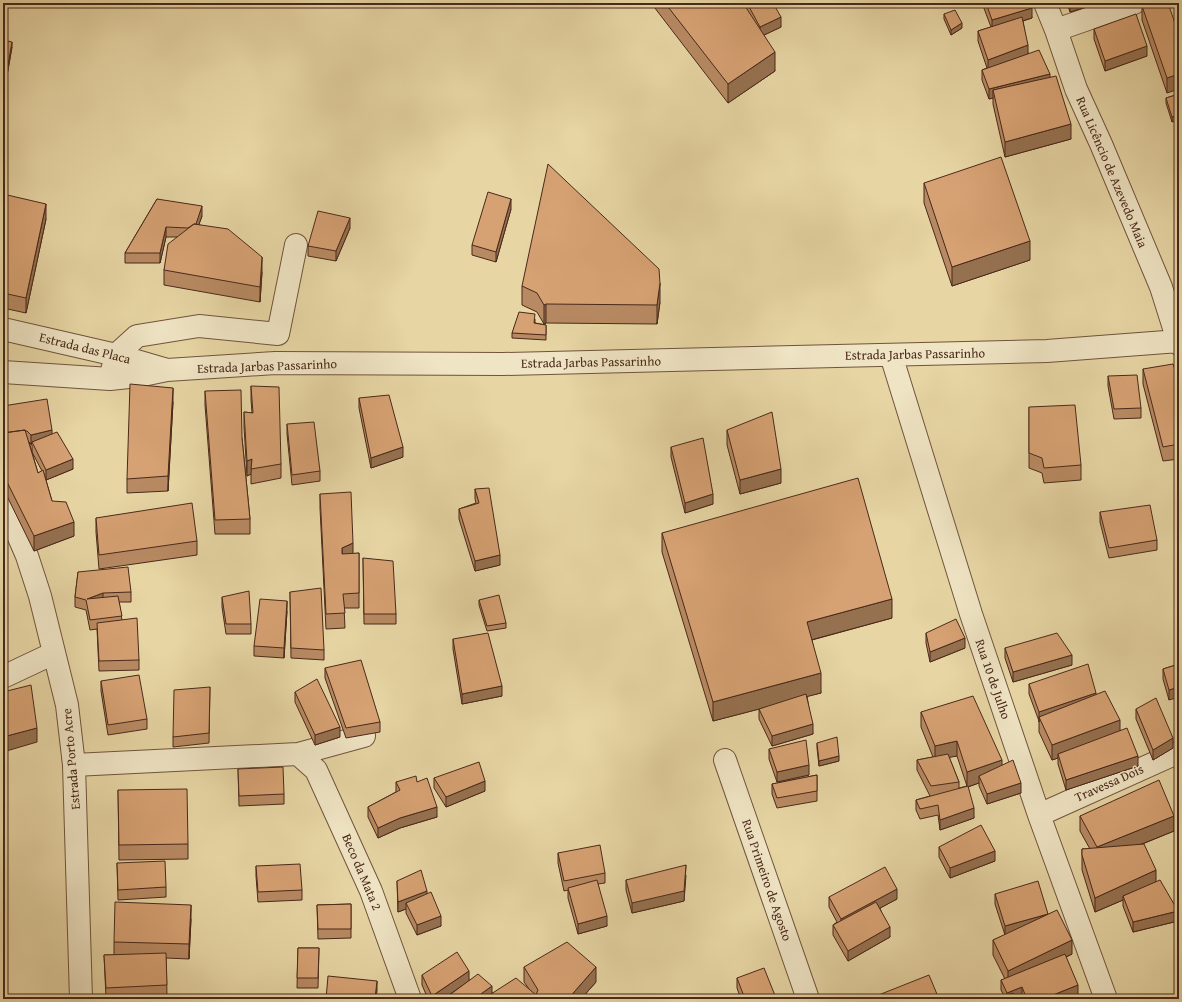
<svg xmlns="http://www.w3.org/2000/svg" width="1182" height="1002" font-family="'Gentium Book Plus',serif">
  <rect width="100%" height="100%" fill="#e7d5a4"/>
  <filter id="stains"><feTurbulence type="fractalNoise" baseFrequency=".005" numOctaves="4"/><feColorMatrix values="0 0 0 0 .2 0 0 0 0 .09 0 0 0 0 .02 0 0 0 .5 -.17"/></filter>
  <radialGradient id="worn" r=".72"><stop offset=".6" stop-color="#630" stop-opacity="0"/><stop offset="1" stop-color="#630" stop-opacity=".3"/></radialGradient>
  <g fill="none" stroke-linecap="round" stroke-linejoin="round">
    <defs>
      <path id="minor" d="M 1045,3 L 1056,30 L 1076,89 L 1101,144 L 1161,287 L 1179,344
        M 1056,30 L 1134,3
        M 3,329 L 116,355 L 164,369
        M 891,355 L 971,614 L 1039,815 L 1106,999
        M 3,372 L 110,379 L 138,376 L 167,370 L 275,363 L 503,364 L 1047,351 L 1179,341
        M 110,379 L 116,355 L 137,336 L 199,326 L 278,334 L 296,245
        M 3,505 L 11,519 L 27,556 L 40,596 L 67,705 L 74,765 L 81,999
        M 3,677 L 54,653
        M 298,754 L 316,770 L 371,891 L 410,999
        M 725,760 L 808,999
        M 74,765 L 298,754 L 364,736
        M 1039,815 L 1179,752"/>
    </defs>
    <!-- minor casing -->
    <use href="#minor" stroke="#70543c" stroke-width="24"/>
    <!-- minor -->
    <use href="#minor" stroke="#efe4c4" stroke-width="22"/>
  </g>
  <!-- wall -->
  <path fill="#b88a63" stroke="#49291a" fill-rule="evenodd" d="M 651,3 L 773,3 L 781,27 L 764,35 L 775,71 L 728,103 Z
    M 982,3 L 1029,3 L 1032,18 L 1023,21 L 1028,54 L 1050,77 L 1071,139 L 1005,157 L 993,104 L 993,98 L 989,99 L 982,80 L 982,70 L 987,68 L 978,41 L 978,31 L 991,27 Z
    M 1067,3 L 1099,3 L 1070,12 Z
    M 1142,6 L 1178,32 L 1167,93 L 1142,20 Z
    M 944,14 L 962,28 L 951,35 L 944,19 Z
    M 1094,29 L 1147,56 L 1105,71 L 1094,39 Z
    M 3,40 L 12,47 L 6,81 L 3,81 Z
    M 1179,94 L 1172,122 L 1166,103 L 1166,98 Z
    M 924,183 L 1030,260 L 952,286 L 924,203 Z
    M 3,194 L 46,219 L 26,313 L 3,308 Z
    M 157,199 L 202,216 L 199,224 L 262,272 L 260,302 L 164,285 L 164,270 L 177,237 L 166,237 L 160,263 L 125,263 L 125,253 Z
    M 511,209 L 496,262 L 472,255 L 472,245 Z
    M 350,228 L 336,261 L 308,256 L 308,246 Z
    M 522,286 L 660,302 L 657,324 L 546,323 L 544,324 L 537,312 L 522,305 Z
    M 535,319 L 535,323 L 546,325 L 546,340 L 512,338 L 512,333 Z
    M 1143,369 L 1179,381 L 1179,459 L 1163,461 L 1143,384 Z
    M 1108,376 L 1141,408 L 1141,418 L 1114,419 L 1108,386 Z
    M 251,386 L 281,464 L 281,478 L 251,484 L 251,474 L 247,476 L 244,427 L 244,412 L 252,413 L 251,400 Z
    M 205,391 L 242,438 L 250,519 L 250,534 L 215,534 L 205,405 Z
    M 359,398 L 403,457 L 371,468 L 359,408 Z
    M 173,402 L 168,491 L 127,493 L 127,479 Z
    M 3,406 L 52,434 L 73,469 L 46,480 L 45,477 L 52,501 L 74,536 L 34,551 L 3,488 ZM 29,442 L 32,445 L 32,452 L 42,471 L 38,473 Z
    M 1029,407 L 1081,465 L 1081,480 L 1044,483 L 1042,473 L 1029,468 Z
    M 287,424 L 320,471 L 320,481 L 292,485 L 287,434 Z
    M 727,430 L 781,483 L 740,494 L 727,445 Z
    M 671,447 L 713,504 L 685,513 L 671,457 Z
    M 475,489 L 500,565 L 475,571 L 459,519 L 459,509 L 476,503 L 475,499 Z
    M 320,494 L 353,554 L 359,553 L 359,608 L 344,608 L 345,628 L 326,629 L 320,508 Z
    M 1100,512 L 1157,540 L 1157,550 L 1109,558 L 1100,522 Z
    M 96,518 L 197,541 L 197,555 L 99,569 L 96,532 Z
    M 662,533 L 892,618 L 812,640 L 821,693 L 807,696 L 813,734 L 772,746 L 759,719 L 759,709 L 713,721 L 662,552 Z
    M 1179,540 L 1179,561 L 1176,551 L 1176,541 Z
    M 363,558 L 396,614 L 396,624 L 364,624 Z
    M 78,572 L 131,592 L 131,602 L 119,602 L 122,620 L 139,660 L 139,670 L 99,671 L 97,629 L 90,630 L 86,610 L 75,607 L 75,597 Z
    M 290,592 L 324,650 L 324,660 L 291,658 Z
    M 222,597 L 251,624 L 251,634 L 226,634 L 222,607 Z
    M 479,600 L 506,623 L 506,628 L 487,631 L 479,605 Z
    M 287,611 L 284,658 L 254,656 L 254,646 Z
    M 926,633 L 965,648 L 930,662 L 926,643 Z
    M 453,639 L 502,696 L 462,704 L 453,649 Z
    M 1005,648 L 1072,665 L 1013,682 L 1005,658 Z
    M 1179,664 L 1169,700 L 1163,679 L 1163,669 Z
    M 325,668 L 380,722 L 380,732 L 346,738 L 325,678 Z
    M 101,681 L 147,719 L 147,729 L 108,735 L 101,691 Z
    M 1029,684 L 1096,694 L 1120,730 L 1138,766 L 1066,790 L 1058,764 L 1058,758 L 1052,760 L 1039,732 L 1039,721 L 1029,694 Z
    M 210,687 L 209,743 L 173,747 L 173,737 Z
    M 295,692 L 340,737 L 315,745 L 295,702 Z
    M 1136,709 L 1173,748 L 1153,760 L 1136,719 Z
    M 921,712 L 1002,765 L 1021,793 L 987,804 L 979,786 L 979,783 L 968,787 L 974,818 L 940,830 L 938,815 L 920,819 L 916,810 L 916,800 L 930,796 L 917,770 L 917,760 L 933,757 L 921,727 ZM 957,756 L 967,786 L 959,788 L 959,782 L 949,757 Z
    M 817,743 L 839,761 L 819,766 L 817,748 Z
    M 769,749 L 809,775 L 777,782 L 769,759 Z
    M 238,769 L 284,794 L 284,804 L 239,806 Z
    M 817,775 L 817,801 L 777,808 L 772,794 L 772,784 Z
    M 434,778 L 485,791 L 446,807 L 434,788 Z
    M 396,782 L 417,782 L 437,817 L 400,828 L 378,838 L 368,817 L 368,807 L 396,792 Z
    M 118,790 L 188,844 L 188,859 L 119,860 Z
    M 1080,816 L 1174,831 L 1140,845 L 1156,882 L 1178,921 L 1133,932 L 1123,906 L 1123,900 L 1095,912 L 1082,870 L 1082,849 L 1090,849 L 1080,831 Z
    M 939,847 L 995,861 L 950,878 L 939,857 Z
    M 558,853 L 605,873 L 605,883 L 598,884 L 607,926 L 578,934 L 568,898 L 568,890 L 564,891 L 558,863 Z
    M 117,863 L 166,887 L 166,897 L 118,900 Z
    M 256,866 L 302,890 L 302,900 L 258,902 L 256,876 Z
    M 686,875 L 684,901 L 632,913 L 626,890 L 626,880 Z
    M 397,881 L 427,894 L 441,926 L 417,935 L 406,913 L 406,909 L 398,912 Z
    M 995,894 L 1048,914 L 1072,954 L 1066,957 L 1078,995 L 1068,999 L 1023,999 L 1022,997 L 1017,999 L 993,999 L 1004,996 L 1001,990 L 1001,980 L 1005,979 L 993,955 L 993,940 L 1005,935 L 995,904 Z
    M 829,897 L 897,899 L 880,908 L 890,937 L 848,961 L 833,935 L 833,925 L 837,922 L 829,907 Z
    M 351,904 L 351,938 L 318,939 L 317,905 Z
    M 191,919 L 189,959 L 166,958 L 167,995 L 106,998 L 104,955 L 114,955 L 114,942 Z
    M 298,948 L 319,948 L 318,988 L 297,988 Z
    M 524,967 L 596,982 L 581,999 L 491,999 L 491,997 L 488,999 L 444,999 L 454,991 L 443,999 L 428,999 L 422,985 L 422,975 L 469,980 L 492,993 L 529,989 L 524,982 Z
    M 737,978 L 776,999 L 741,999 L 737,988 Z"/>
  <!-- shaded-wall -->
  <path fill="#967150" stroke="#49291a" d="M 957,3 L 970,3 L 957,7 Z
    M 1070,3 L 1099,3 L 1070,12 Z
    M 1032,8 L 1032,18 L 992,30 L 992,20 Z
    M 781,17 L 781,27 L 760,37 L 760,27 Z
    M 962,23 L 962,28 L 951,35 L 951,30 Z
    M 12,42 L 12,47 L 6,81 L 6,76 Z
    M 1028,45 L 1028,55 L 988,70 L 988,60 Z
    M 1147,46 L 1147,56 L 1105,71 L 1105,61 Z
    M 775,52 L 775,71 L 728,103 L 728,84 Z
    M 1050,74 L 1050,84 L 993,90 L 993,98 L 989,99 L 989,89 Z
    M 1179,74 L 1179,89 L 1167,93 L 1167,78 Z
    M 1179,115 L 1179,120 L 1172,122 L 1172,117 Z
    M 1071,124 L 1071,139 L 1005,157 L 1005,142 Z
    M 511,199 L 511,209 L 496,262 L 496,252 Z
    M 46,204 L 46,219 L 26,313 L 26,298 Z
    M 202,206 L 202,216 L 194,238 L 194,228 Z
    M 350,218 L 350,228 L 336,261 L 336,251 Z
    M 166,227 L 166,237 L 160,263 L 160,253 Z
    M 1030,241 L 1030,260 L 952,286 L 952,267 Z
    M 262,257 L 262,272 L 260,302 L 260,287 Z
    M 660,283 L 660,302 L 657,324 L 657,305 Z
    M 546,304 L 546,323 L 544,324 L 544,305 Z
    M 173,388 L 173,402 L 168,491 L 168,476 Z
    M 52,430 L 52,440 L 32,442 L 31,445 L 31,435 Z
    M 403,447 L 403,457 L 371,468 L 371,458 Z
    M 73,459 L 73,469 L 46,480 L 46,470 Z
    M 252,459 L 251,474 L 247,476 L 247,461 Z
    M 781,469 L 781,483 L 740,494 L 740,480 Z
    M 713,494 L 713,504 L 685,513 L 685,503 Z
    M 74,522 L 74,536 L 34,551 L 34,536 Z
    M 353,543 L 353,558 L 342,563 L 342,548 Z
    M 500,555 L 500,565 L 475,571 L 475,561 Z
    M 103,593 L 103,603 L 87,599 Z
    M 892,599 L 892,618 L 807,641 L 807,622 Z
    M 287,601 L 287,611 L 284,658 L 284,648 Z
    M 965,638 L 965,648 L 930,662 L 930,652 Z
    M 1072,655 L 1072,665 L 1013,682 L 1013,672 Z
    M 821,673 L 821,693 L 713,721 L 713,702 Z
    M 502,686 L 502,696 L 462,704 L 462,694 Z
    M 1179,687 L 1179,697 L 1169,700 L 1169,690 Z
    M 1096,693 L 1096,703 L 1039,717 L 1039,722 L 1039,712 Z
    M 1120,720 L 1120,735 L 1058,754 L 1058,758 L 1052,760 L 1052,745 Z
    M 813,724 L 813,734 L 772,746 L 772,736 Z
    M 340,727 L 340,737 L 315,745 L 315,735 Z
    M 37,728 L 37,742 L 3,752 L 3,737 Z
    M 1173,738 L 1173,748 L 1153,760 L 1153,750 Z
    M 957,741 L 957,756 L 935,760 L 935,746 Z
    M 839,756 L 839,761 L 819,766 L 819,761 Z
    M 1138,756 L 1138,766 L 1066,790 L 1066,780 Z
    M 1002,760 L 1002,775 L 979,776 L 979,783 L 967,787 L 967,772 Z
    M 809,765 L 809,775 L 777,782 L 777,772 Z
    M 485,781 L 485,791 L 446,807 L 446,797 Z
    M 1021,783 L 1021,793 L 987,804 L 987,794 Z
    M 437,807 L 437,817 L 400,828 L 378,838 L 378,828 L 400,818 Z
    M 974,808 L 974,818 L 940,830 L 940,820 Z
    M 1174,816 L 1174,831 L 1097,862 L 1097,847 Z
    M 995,851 L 995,861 L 950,878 L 950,868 Z
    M 686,865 L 684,901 L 632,913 L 632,903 Z
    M 1156,870 L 1156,884 L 1123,896 L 1123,900 L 1095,912 L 1095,898 Z
    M 897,889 L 897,899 L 841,929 L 841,919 Z
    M 427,891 L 427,901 L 406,903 L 406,909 L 398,912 L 398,902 Z
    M 191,905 L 191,919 L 189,959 L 189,944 Z
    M 1178,911 L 1178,921 L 1133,932 L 1133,922 Z
    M 1048,914 L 1005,936 L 1005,926 Z
    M 441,916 L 441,926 L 417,935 L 417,925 Z
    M 607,916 L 607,926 L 578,934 L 578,924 Z
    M 890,927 L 890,937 L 848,961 L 848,951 Z
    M 1072,940 L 1072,954 L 1008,986 L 1008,971 Z
    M 596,967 L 596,982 L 581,999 L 568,999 Z
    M 469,971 L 469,981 L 443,999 L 432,999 L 432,996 Z
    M 377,981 L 377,991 L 376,999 L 375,999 Z
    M 1078,985 L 1078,995 L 1068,999 L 1043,999 Z
    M 492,986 L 492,995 L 491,994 L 491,997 L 488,999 L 474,999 Z
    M 1022,987 L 1022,997 L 1017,999 L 1007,999 L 1007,993 Z"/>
  <!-- building -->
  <path fill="#d6a173" stroke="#49291a" d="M 665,3 L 743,3 L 775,52 L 728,84 Z
    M 747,3 L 773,3 L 781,17 L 760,27 Z
    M 986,3 L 1029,3 L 1032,8 L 992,20 Z
    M 1150,3 L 1168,3 L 1178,32 L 1179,32 L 1179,74 L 1167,78 L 1142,6 Z
    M 955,10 L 962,23 L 951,30 L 944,14 Z
    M 1136,14 L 1147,46 L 1105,61 L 1094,29 Z
    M 1022,17 L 1028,45 L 988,60 L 978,31 Z
    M 3,40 L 12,42 L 6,76 L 3,76 Z
    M 1039,50 L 1050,74 L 989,89 L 982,70 Z
    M 1056,76 L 1071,124 L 1005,142 L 993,90 Z
    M 1179,94 L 1179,115 L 1172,117 L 1166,98 Z
    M 1001,157 L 1030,241 L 952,267 L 924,183 Z
    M 548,164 L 659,269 L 660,283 L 657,305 L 546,304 L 544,305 L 537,293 L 522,286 Z
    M 488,192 L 511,199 L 496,252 L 472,245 Z
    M 3,194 L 46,204 L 26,298 L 3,293 Z
    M 157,199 L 202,206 L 196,224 L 194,224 L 188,228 L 166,227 L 160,253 L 125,253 Z
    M 318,211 L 350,218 L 336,251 L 308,246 Z
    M 194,224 L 228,229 L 262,257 L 260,287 L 164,270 L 168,244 Z
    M 519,312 L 535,314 L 534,323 L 546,325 L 546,335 L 512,333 Z
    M 1173,364 L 1179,381 L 1179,444 L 1163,447 L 1143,369 Z
    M 1137,375 L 1141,408 L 1114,409 L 1108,376 Z
    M 130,384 L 173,388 L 168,476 L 127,479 Z
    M 251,386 L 279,387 L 281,464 L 251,469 L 252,459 L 247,461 L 244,412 L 253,413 Z
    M 241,390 L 242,438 L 250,519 L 215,520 L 205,391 Z
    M 389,395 L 403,447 L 371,458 L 359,398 Z
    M 47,399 L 52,430 L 31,435 L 27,431 L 25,431 L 25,430 L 3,433 L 3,406 Z
    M 1075,405 L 1081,465 L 1044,468 L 1042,458 L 1029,453 L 1029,407 Z
    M 772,412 L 781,469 L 740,480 L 727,430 Z
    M 314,422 L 320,471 L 292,475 L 287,424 Z
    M 25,430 L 38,473 L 43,470 L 52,501 L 66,502 L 74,522 L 34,536 L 3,474 L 3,433 Z
    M 57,432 L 73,459 L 46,470 L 32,442 Z
    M 703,438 L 713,494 L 685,503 L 671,447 Z
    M 858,478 L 892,599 L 807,622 L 821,673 L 713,702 L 662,533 Z
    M 489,488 L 500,555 L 475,561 L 459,509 L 479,503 L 475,489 Z
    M 351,492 L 353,543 L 342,548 L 342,554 L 359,553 L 359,593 L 343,594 L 345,613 L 326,614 L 320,494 Z
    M 192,503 L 197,541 L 99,555 L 96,518 Z
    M 1150,505 L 1157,540 L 1109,548 L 1100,512 Z
    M 1179,540 L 1179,551 L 1176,541 Z
    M 363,558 L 393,561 L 396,614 L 364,614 Z
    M 128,567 L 131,592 L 103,593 L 87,599 L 118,596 L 122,616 L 90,620 L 86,600 L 75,597 L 78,572 Z
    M 321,588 L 324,650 L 291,648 L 290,592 Z
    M 249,591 L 251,624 L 226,624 L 222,597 Z
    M 499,595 L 506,623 L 487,626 L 479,600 Z
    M 260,599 L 287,601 L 284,648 L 254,646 Z
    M 137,618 L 139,660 L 99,661 L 97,623 Z
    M 956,619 L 965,638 L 930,652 L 926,633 Z
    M 488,633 L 502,686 L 462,694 L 453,639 Z
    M 1057,633 L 1072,655 L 1013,672 L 1005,648 Z
    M 361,660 L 380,722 L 346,728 L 325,668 Z
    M 1088,664 L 1096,693 L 1039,712 L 1029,684 Z
    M 1179,664 L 1179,687 L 1169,690 L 1163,669 Z
    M 139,675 L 147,719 L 108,725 L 101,681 Z
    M 317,679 L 340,727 L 315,735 L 295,692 Z
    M 31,685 L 37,728 L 3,737 L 3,692 Z
    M 210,687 L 209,733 L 173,737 L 174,690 Z
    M 1105,691 L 1120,720 L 1052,745 L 1039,717 Z
    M 806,694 L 813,724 L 772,736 L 759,709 Z
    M 973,696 L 1002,760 L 967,772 L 957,741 L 935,746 L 921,712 Z
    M 1156,698 L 1173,738 L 1153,750 L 1136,709 Z
    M 1127,728 L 1138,756 L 1066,780 L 1058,754 Z
    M 837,737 L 839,756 L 819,761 L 817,743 Z
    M 806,740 L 809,765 L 777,772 L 769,749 Z
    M 948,754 L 959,782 L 931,786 L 917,760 Z
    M 1013,760 L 1021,783 L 987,794 L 979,776 Z
    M 479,762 L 485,781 L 446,797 L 434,778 Z
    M 283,767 L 284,794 L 239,796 L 238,769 Z
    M 817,775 L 817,791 L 777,798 L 772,784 Z
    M 416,776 L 417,782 L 427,778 L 437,807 L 400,818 L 378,828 L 368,807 L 400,790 L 396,782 Z
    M 1159,780 L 1174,816 L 1097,847 L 1080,816 Z
    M 968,786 L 974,808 L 940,820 L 938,805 L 920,809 L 916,800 Z
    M 187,789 L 188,844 L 119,845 L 118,790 Z
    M 981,825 L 995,851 L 950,868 L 939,847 Z
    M 1144,844 L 1156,870 L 1095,898 L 1082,855 L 1082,849 Z
    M 600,845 L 605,873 L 564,881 L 558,853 Z
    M 165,861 L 166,887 L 118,890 L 117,863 Z
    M 300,864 L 302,890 L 258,892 L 256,866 Z
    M 686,865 L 684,891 L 632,903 L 626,880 Z
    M 885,867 L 897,889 L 841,919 L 829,897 Z
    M 421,870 L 427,891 L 398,902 L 397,881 Z
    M 597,880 L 607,916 L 578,924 L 568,888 Z
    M 1160,880 L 1178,911 L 1133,922 L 1123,896 Z
    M 1038,881 L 1048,914 L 1005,926 L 995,894 Z
    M 431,892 L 441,916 L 417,925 L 406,903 Z
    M 115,902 L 191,905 L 189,944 L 114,942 Z
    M 876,902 L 890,927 L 848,951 L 833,925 Z
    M 351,904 L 351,929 L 318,929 L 317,905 Z
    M 1057,910 L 1072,940 L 1008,971 L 993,940 Z
    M 567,942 L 596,967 L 568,999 L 497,999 L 491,994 L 516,978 L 536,995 L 538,990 L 524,967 Z
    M 298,948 L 319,948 L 318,978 L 297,978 Z
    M 457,952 L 469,971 L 432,996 L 422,975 Z
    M 166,953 L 167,985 L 106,988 L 104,955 Z
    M 1065,954 L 1078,985 L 1043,999 L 1027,999 L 1022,987 L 1007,993 L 1001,980 Z
    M 764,968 L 776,998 L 773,999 L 745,999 L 737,978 Z
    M 478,974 L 492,986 L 474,999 L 444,999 Z
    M 929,975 L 939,999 L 877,999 L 876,996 Z
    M 328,976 L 377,981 L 375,999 L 326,999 Z
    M 1013,993 L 1015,999 L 993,999 Z"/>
  <g text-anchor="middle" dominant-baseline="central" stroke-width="3" stroke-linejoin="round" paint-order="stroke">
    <!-- street labels -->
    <g font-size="13" fill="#49291a" stroke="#efe4c4">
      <text transform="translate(1112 172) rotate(67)">Rua Licêncio de Azevedo Maia</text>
      <text transform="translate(85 348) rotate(14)">Estrada das Placa</text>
      <text transform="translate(915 354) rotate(-1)">Estrada Jarbas Passarinho</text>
      <text transform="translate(591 362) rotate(-1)">Estrada Jarbas Passarinho</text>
      <text transform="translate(267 366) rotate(-2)">Estrada Jarbas Passarinho</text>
      <text transform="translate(993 679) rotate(71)">Rua 10 de Julho</text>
      <text transform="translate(71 759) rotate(-95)">Estrada Porto Acre</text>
      <text transform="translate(1109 783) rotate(-24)">Travessa Dois</text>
      <text transform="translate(362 872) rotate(67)">Beco da Mata 2</text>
      <text transform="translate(767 880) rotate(71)">Rua Primeiro de Agosto</text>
    </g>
  </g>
  <!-- margin -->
  <rect width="1182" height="1002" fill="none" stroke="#e7d5a4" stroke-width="16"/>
  <rect x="4" y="4" width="1174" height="994" fill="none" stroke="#49291a" stroke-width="2"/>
  <rect x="8" y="8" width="1166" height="986" fill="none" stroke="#49291a"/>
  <rect width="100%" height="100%" filter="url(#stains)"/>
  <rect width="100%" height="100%" fill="url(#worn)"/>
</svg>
